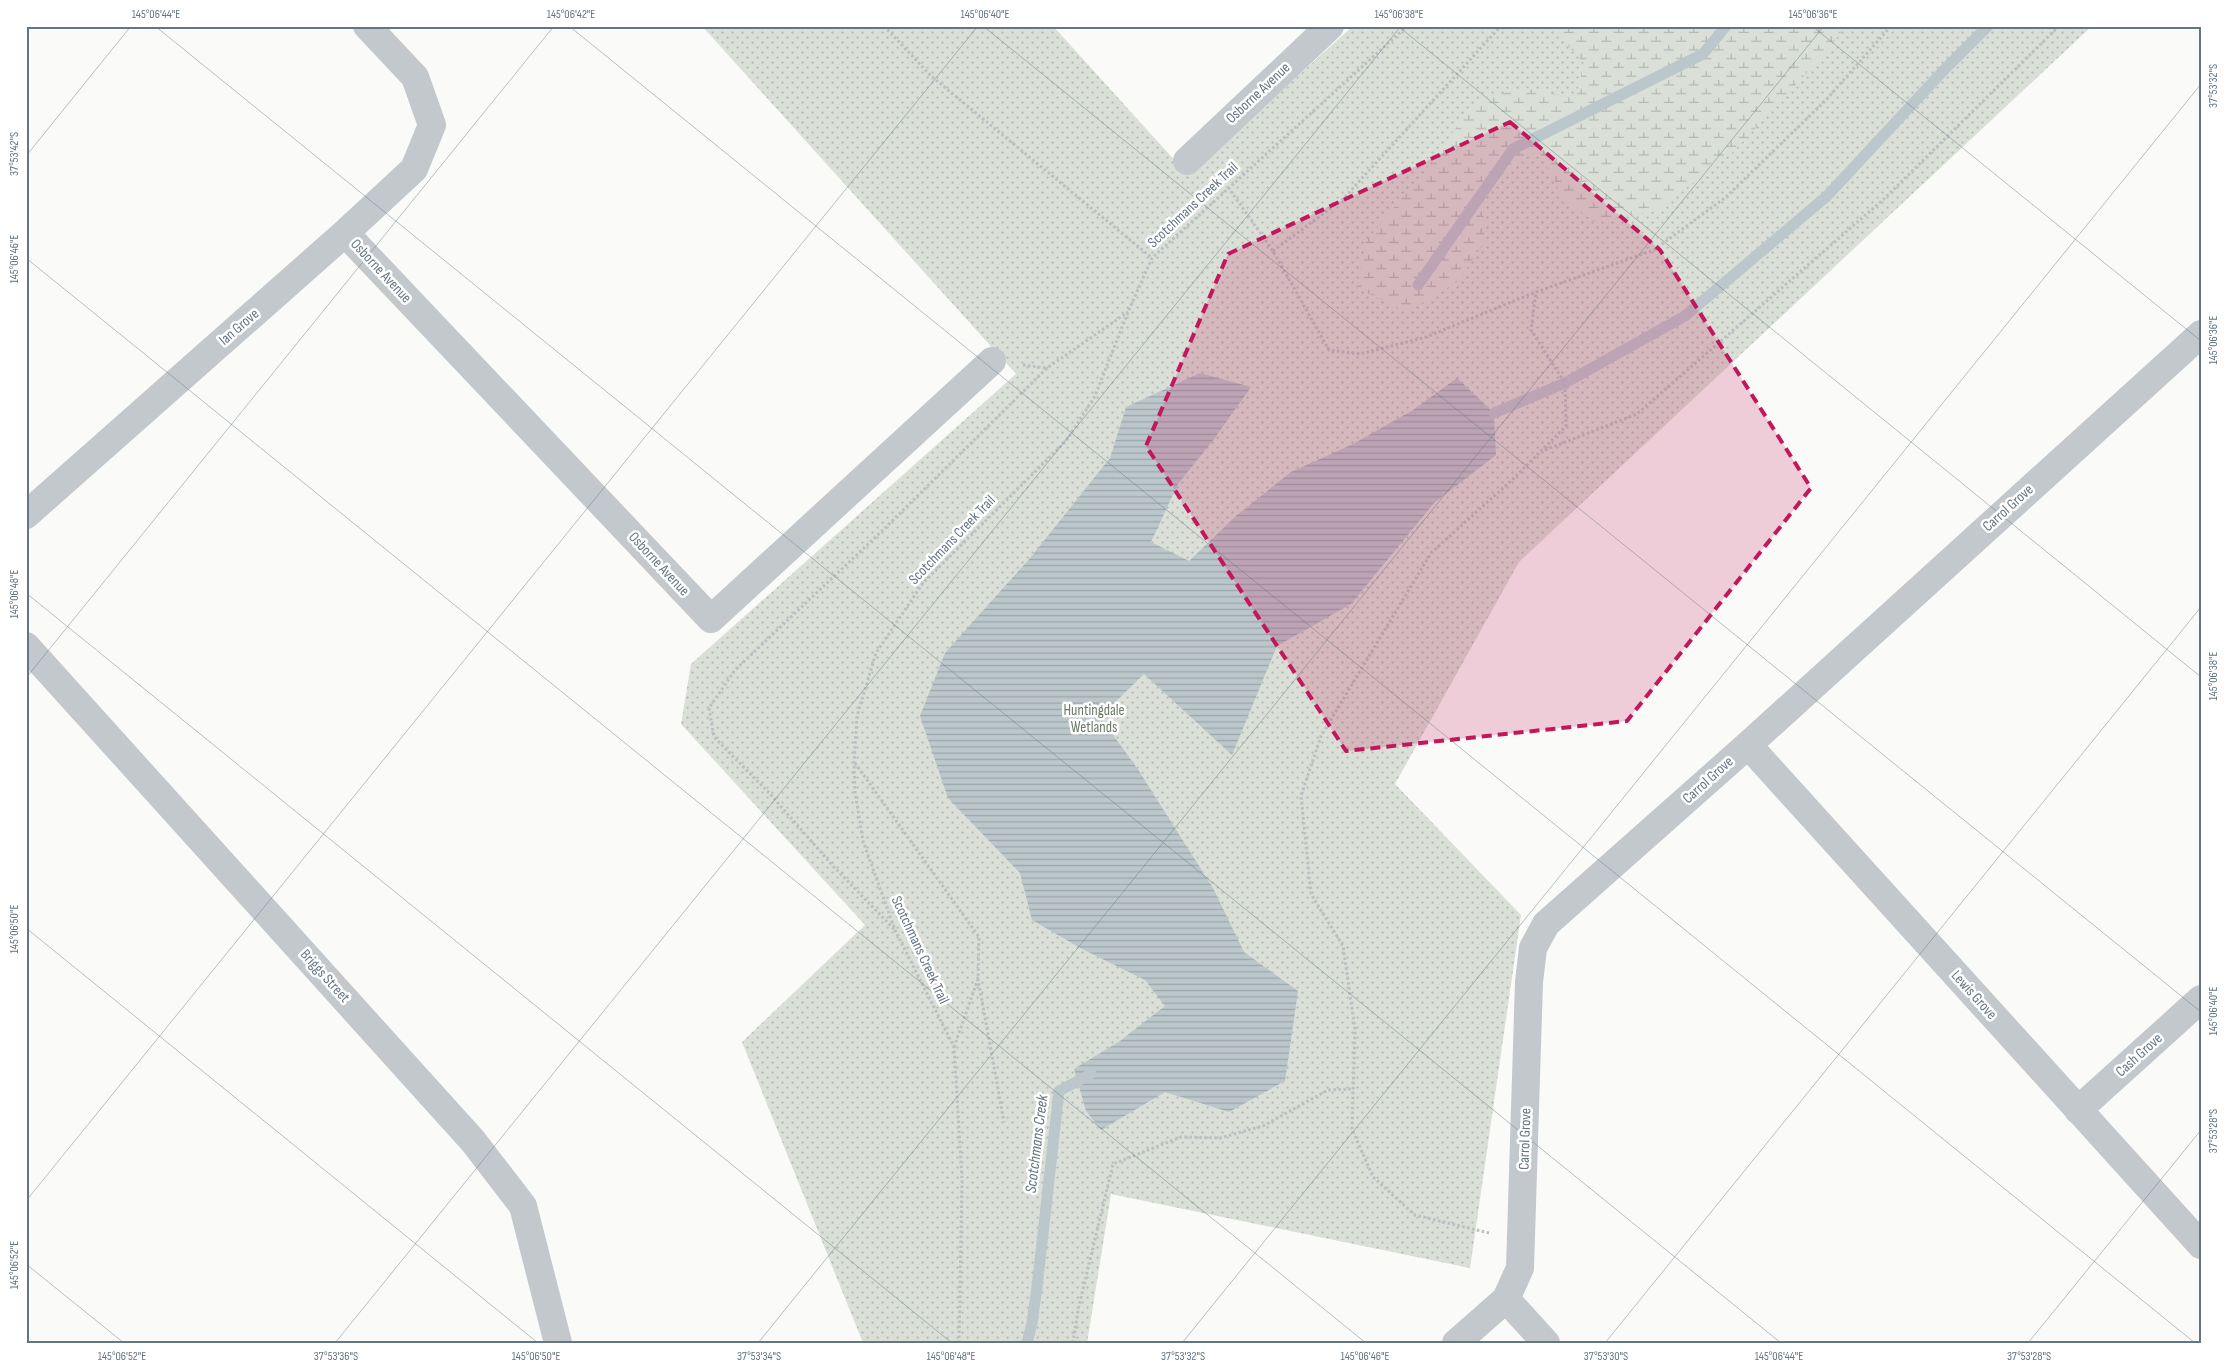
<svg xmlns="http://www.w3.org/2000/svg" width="2227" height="1369" font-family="'Sofia Sans Condensed',sans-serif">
  <defs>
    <pattern id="grass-dots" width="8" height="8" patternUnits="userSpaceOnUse" patternTransform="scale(1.25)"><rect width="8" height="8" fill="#dadfd7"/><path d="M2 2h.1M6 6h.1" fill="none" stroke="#b4b9b4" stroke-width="1.8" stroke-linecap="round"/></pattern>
    <pattern id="wetland-marsh" width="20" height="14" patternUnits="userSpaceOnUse" patternTransform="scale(1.25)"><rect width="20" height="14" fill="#dadfd7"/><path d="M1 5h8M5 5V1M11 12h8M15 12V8" fill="none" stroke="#b4b9b4"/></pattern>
    <pattern id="water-rules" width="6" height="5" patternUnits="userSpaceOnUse" patternTransform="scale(1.25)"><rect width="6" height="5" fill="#bbc7cb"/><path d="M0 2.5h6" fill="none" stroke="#9ca6aa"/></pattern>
  </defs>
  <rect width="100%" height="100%" fill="#fafaf8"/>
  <!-- grass -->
  <path fill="url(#grass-dots)" d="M 702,26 L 1053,26 L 1188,175 L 1353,26 L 2092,26 L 1519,562 L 1395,784 L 1521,915 L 1470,1268 L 1111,1194 L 1087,1343 L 863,1343 L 742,1042 L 865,925 L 681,724 L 691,664 L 1016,374 Z"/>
  <!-- wetland -->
  <path fill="url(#wetland-marsh)" d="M 1557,26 L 1846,26 L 1818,61 L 1732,153 L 1656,211 L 1593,221 L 1564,199 L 1538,150 L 1482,186 L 1485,242 L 1457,282 L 1407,312 L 1357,288 L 1366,241 L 1431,163 L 1476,100 L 1525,88 L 1576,98 L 1584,63 L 1559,36 Z"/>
  <!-- water -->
  <path fill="url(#water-rules)" d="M 1200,373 L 1251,387 L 1214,439 L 1178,484 L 1151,542 L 1189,561 L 1236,516 L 1291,472 L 1353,444 L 1413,410 L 1457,378 L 1494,413 L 1496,455 L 1434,503 L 1351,604 L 1277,646 L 1232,755 L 1144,674 L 1100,717 L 1137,768 L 1213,888 L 1244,952 L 1298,991 L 1285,1081 L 1229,1112 L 1165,1092 L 1101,1130 L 1086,1111 L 1074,1069 L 1120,1041 L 1165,1006 L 1145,980 L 1082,949 L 1032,920 L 1020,873 L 948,798 L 920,716 L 945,653 L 1031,557 L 1110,458 L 1126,407 Z"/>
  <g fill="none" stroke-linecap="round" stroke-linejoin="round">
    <!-- stream -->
    <path stroke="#bbc7cb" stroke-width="11" d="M 1418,285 L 1513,149 L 1703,54 L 1726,26
      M 1494,413 L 1565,383 L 1685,316 L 1827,196 L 1945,69 L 1988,26
      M 1027,1343 L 1032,1323 L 1037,1287 L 1059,1091 L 1091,1074"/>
    <!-- path -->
    <path stroke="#bbbfc2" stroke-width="3" stroke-dasharray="2.5 2.5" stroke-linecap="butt" d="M 884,26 L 931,76 L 1152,258
      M 1228,187 L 1273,251 L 1329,350 L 1360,354 L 1426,337 L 1536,292 L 1654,250 L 1726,197 L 1826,100 L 1891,26
      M 1273,251 L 1343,199 L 1501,26
      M 1023,365 L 1046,368
      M 1545,450 L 1637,414 L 1885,198 L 2059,26
      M 855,763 L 979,937 L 978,979 L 1004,1122
      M 894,929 L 833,866 L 771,795 L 714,737 L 709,708 L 735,670 L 883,530 L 1047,368 L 1128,312
      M 954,1047 L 978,979
      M 1489,1233 L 1415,1215 L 1373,1177 L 1352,1129 L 1355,1029 L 1343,946 L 1311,894 L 1301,796 L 1321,736 L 1431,553 L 1513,479 L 1566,426 L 1565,383 L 1531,330 L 1536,292
      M 959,1343 L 962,1180 L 954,1047 L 895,930 L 863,841 L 855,792 L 854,763 L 857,716 L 876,653 L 923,583 L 1066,441 L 1095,396 L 1128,312 L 1152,258 L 1407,26
      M 1073,1343 L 1078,1310 L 1113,1164 L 1181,1137 L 1220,1138 L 1263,1126 L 1328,1090 L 1354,1089"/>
    <!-- minor -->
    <path stroke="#c3c8cc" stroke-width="28" d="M 1187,161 L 1330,26
      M 345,233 L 711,619 L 992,361
      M 26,515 L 345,233 L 414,169 L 432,125 L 415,77 L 367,26
      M 26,646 L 473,1141 L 523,1206 L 558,1343
      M 1748,745 L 2201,1245
      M 2078,1110 L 2201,999
      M 1506,1299 L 1546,1343
      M 1456,1343 L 1506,1299 L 1520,1268 L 1529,982 L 1533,948 L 1546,924 L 1748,745 L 2201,334"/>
  </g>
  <!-- marked area -->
  <path fill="#c2185b" fill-opacity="0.2" stroke="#c2185b" stroke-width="4" stroke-dasharray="10 6" stroke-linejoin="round" d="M 1510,122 L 1660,250 L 1811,488 L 1627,721 L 1346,751 L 1146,446 L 1228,254 Z"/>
  <!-- ticks -->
  <path fill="none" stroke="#657683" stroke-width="1" stroke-opacity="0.45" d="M 155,26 L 1781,1343M 569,26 L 2195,1343M 983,26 L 2201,1012M 1398,26 L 2201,677M 1812,26 L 2201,341M 26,156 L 131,26M 26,258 L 1366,1343M 26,593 L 952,1343M 26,678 L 554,26M 26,928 L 538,1343M 26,1201 L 978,26M 26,1264 L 124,1343M 335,1343 L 1401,26M 758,1343 L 1824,26M 1182,1343 L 2201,84M 1605,1343 L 2201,607M 2028,1343 L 2201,1130"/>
  <g text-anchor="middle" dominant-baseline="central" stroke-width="5" stroke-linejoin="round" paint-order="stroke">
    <!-- street labels -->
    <g font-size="15" fill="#657683" stroke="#fff">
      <text transform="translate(1258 93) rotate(-43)">Osborne Avenue</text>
      <text transform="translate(1193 205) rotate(-43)">Scotchmans Creek Trail</text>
      <text transform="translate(381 271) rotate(47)">Osborne Avenue</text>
      <text transform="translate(239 327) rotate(-41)">Ian Grove</text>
      <text transform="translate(2008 508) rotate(-42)">Carrol Grove</text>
      <text transform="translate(952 540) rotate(-46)">Scotchmans Creek Trail</text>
      <text transform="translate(659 564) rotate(47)">Osborne Avenue</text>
      <text transform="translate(1708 780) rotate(-42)">Carrol Grove</text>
      <text transform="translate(920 950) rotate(65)">Scotchmans Creek Trail</text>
      <text transform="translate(325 976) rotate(48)">Briggs Street</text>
      <text transform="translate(1974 995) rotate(48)">Lewis Grove</text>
      <text transform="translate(2139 1055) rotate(-42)">Cash Grove</text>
      <text transform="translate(1525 1139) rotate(-88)">Carrol Grove</text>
    </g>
    <!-- park labels -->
    <g font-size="15" fill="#687a64" stroke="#fff">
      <text x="1094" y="710">Huntingdale<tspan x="1094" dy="17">Wetlands</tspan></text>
    </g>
    <!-- water labels -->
    <g font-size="16" font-style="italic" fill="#60757c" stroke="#fff">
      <text transform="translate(1037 1144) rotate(-83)">Scotchmans Creek</text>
    </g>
  </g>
  <!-- border -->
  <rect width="2227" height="1369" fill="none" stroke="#ffffff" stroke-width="55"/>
  <rect x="28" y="28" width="2172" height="1314" fill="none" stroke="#657683" stroke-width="2"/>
  <g font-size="12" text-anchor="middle" fill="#657683">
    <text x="156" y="18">145°06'44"E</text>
    <text x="571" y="18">145°06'42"E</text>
    <text x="985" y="18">145°06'40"E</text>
    <text x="1399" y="18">145°06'38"E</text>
    <text x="1813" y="18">145°06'36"E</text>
    <text transform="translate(2213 86) rotate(-90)" y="4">37°53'32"S</text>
    <text transform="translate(14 154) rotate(-90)" y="4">37°53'42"S</text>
    <text transform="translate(14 259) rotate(-90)" y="4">145°06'46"E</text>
    <text transform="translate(2213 340) rotate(-90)" y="4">145°06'36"E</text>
    <text transform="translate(14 594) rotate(-90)" y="4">145°06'48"E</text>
    <text transform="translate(2213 676) rotate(-90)" y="4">145°06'38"E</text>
    <text transform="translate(14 929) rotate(-90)" y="4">145°06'50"E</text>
    <text transform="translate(2213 1011) rotate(-90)" y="4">145°06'40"E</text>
    <text transform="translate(2213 1131) rotate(-90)" y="4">37°53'28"S</text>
    <text transform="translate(14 1265) rotate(-90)" y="4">145°06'52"E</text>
    <text x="122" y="1360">145°06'52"E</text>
    <text x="336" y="1360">37°53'36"S</text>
    <text x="536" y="1360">145°06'50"E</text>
    <text x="759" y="1360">37°53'34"S</text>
    <text x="951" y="1360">145°06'48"E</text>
    <text x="1183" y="1360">37°53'32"S</text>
    <text x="1365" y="1360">145°06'46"E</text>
    <text x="1606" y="1360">37°53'30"S</text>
    <text x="1779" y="1360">145°06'44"E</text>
    <text x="2029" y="1360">37°53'28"S</text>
  </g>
</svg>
